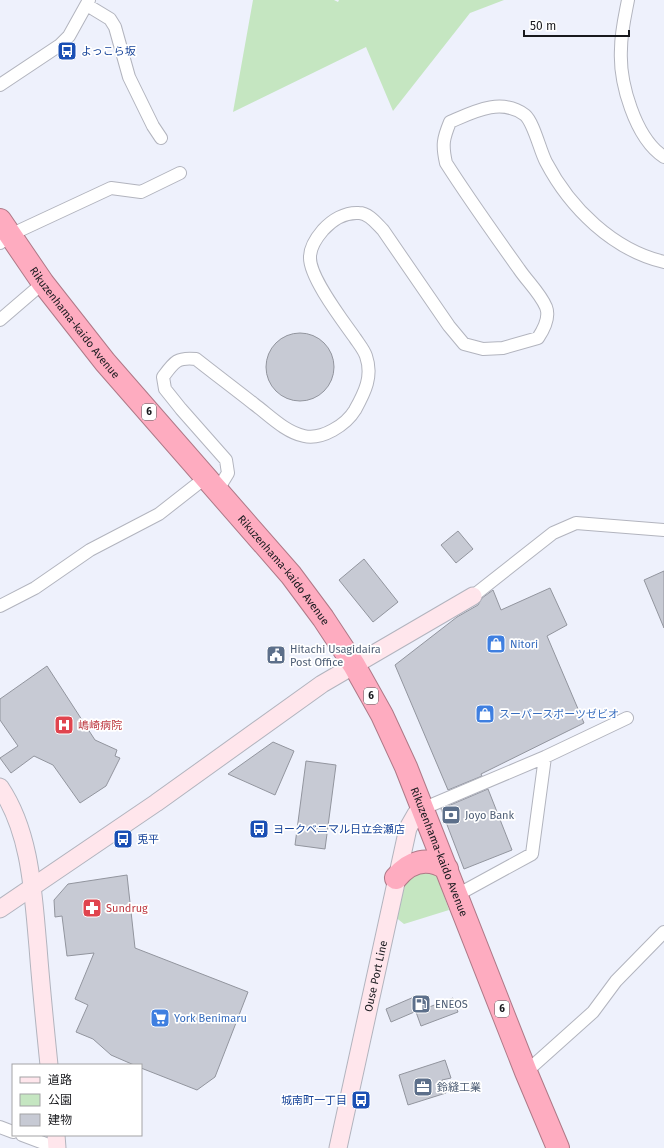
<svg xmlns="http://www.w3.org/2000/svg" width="664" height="1148" font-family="'Fira Sans','Noto Sans JP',sans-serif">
  <rect width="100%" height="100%" fill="#eef1fc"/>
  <!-- green -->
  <path fill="#c5e6c1" d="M 253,0 L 334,0 L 338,2 L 339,0 L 504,0 L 470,13 L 393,111 L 366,47 L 233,112 Z
    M 420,870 L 436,872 L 449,910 L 404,924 L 394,916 L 402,880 Z"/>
  <!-- building -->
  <path fill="#c7cad4" stroke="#92959e" d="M266 367a34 34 0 1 1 68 0a34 34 0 1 1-68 0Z
    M 458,531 L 473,549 L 456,563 L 441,545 Z
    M 364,559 L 398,602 L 373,622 L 339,580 Z
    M 664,571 L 664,628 L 644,580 Z
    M 550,588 L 567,625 L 547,636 L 584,723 L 481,774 L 482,776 L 448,790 L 395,665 L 457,617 L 478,605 L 482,598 L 493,590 L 501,610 Z
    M 47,666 L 95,740 L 117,750 L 115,756 L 120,758 L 106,786 L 80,803 L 53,765 L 34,756 L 11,773 L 0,758 L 18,746 L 0,720 L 0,699 Z
    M 273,742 L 294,751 L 275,795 L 228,774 Z
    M 306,761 L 336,765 L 325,849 L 295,845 Z
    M 488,789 L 512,850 L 464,869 L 441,809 Z
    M 127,875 L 135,948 L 248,992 L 215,1077 L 197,1090 L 141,1068 L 141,1065 L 134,1065 L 111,1055 L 93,1039 L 76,1032 L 88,1005 L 75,999 L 94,953 L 67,956 L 62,916 L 55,917 L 54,900 L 68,884 Z
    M 414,997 L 419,1010 L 391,1022 L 386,1009 Z
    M 453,998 L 458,1012 L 421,1026 L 416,1012 Z
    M 445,1060 L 451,1078 L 442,1080 L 446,1093 L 408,1105 L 399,1075 Z"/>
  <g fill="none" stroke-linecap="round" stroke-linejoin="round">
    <defs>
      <path id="street" d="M 628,0 C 625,16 621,32 621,49 C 619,82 635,138 664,157
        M 87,5 L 110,19 L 115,27 L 129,77 L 153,126 L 161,138
        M 0,85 L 60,45 L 69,36 L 89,0
        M 0,243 L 10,235 L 111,188 L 141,192 L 180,173
        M 0,320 L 43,283
        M 217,491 L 228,473 L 226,460 L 181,409 L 165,389 L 163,377 C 174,362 177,357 196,359 C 215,374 235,389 254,404 C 269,415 285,432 304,436 C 322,440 346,425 355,410 C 365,392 373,376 366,356 C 364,350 359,344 355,338 C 343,321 309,277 310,257 C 310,248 317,237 323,230 C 332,220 345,212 359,213 C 369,213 377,224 383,230 L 449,326 L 464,344 L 483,349 L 503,348 L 538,338 C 544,329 550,317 546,307 C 540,293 527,281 519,269 C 494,234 469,199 446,163 C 442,145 443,139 450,122 C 473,112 501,97 525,115 C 534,123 540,151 546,162 C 570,208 613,250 664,262
        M 473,596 L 553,533 L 576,523 L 664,530
        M 0,606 L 35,588 L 90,550 L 159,514 L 205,478
        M 422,809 L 545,757 L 627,718
        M 457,895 L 532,854 L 545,757
        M 526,1072 L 593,1012 L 616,981 L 664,932
        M 0,1127 L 13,1132
        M 22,1135 L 57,1148"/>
      <g id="secondary">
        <path d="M 0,787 C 31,833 33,893 38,947 C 41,987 45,1026 49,1065"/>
        <path d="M 0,909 L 156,803 L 322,684 L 473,596"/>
        <path d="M 56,1135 L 57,1148"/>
        <path id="s1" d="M 338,1148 L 408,828 L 416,814 L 422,809"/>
      </g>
      <g id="highway">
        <path id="s2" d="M 0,220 L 43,283 L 105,362 L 291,575 L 323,618 L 354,665 L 382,715 L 406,767 L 526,1072 L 558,1148"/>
        <path d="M 396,878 C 410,861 428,856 447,869"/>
      </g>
    </defs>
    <!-- street casing -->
    <use href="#street" stroke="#b2b4be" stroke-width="14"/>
    <!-- secondary casing -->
    <use href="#secondary" stroke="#b2b4be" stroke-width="19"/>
    <!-- highway casing -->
    <use href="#highway" stroke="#ae7987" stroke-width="24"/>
    <!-- street -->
    <use href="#street" stroke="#fff" stroke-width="12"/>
    <!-- secondary -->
    <use href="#secondary" stroke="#ffe6ec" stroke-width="17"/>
    <!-- highway -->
    <use href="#highway" stroke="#feacc0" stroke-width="22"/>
  </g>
  <!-- icons -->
  <defs>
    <symbol id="bus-square" viewBox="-11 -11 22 22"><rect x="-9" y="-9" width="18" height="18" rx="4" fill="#1a4fb4" stroke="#fff"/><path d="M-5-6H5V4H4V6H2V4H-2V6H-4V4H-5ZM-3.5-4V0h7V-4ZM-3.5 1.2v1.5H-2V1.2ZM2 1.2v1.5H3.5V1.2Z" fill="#fff"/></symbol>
    <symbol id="shop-square" viewBox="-11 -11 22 22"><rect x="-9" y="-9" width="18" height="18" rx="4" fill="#3f7fe0" stroke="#fff"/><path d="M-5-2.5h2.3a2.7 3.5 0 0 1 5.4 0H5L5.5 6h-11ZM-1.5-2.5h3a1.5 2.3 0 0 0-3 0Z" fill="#fff"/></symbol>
    <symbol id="civic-square" viewBox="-11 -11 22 22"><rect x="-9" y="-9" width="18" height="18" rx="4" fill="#5c6f8a" stroke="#fff"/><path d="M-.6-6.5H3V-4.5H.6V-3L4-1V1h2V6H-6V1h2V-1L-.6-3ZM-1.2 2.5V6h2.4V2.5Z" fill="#fff"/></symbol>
    <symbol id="hospital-square" viewBox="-11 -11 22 22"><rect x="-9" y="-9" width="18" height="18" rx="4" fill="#e0444e" stroke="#fff"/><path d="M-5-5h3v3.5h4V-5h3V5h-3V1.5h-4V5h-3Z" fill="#fff"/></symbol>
    <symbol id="bank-square" viewBox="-11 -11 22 22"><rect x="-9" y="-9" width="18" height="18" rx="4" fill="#5c6f8a" stroke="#fff"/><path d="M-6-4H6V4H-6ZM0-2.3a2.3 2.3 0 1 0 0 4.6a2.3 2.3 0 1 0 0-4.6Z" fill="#fff"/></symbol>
    <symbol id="pharmacy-square" viewBox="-11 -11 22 22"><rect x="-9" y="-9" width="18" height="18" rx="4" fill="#e0444e" stroke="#fff"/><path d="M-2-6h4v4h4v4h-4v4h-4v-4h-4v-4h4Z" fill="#fff"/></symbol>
    <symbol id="fuel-square" viewBox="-11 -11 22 22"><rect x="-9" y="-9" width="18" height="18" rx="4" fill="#5c6f8a" stroke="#fff"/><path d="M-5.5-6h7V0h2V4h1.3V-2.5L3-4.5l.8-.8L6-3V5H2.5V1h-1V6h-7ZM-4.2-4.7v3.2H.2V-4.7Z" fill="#fff"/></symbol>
    <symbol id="supermarket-square" viewBox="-11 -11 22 22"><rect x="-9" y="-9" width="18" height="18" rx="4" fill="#3f7fe0" stroke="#fff"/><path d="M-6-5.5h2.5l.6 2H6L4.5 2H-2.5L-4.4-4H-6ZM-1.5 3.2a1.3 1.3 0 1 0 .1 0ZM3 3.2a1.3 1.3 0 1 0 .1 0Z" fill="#fff"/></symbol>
    <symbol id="office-square" viewBox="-11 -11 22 22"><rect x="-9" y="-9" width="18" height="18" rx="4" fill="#5c6f8a" stroke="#fff"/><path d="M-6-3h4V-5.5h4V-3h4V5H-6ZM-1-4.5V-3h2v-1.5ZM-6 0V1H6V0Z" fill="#fff"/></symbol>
  </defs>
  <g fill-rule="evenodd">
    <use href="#bus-square" x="56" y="40" width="22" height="22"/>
    <use href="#shop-square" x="485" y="633" width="22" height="22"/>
    <use href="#civic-square" x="265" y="644" width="22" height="22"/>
    <use href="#shop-square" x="474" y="703" width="22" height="22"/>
    <use href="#hospital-square" x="53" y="714" width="22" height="22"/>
    <use href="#bank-square" x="440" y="804" width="22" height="22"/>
    <use href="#bus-square" x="248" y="818" width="22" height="22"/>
    <use href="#bus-square" x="112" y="828" width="22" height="22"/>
    <use href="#pharmacy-square" x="81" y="897" width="22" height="22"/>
    <use href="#fuel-square" x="410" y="993" width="22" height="22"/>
    <use href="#supermarket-square" x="149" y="1007" width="22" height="22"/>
    <use href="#office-square" x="412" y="1076" width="22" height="22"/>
    <use href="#bus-square" x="350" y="1089" width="22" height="22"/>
  </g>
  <g text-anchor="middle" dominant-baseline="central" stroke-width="3.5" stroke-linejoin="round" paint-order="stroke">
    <!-- shield labels -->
    <g fill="#fff" stroke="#5d5e61" stroke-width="1">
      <rect x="142" y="404" width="14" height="16" rx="3"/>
      <rect x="364" y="688" width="14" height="16" rx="3"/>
      <rect x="495" y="1001" width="14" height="16" rx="3"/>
    </g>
    <g font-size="10" font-weight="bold" fill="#18191d">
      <text x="149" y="412">6</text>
      <text x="371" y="696">6</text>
      <text x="502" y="1009">6</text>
    </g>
    <!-- transit labels -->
    <g font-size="11" fill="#164399" stroke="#fff" text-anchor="start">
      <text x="81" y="51">よっこら坂</text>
      <text x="273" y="829">ヨークベニマル日立会瀬店</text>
      <text x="137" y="839">兎平</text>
      <text x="347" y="1100" text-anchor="end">城南町一丁目</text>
    </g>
    <!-- street labels -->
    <g font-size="11" fill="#18191d" stroke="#fff">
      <text stroke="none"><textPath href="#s2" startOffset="127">Rikuzenhama-kaido Avenue</textPath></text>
      <text stroke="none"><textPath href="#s2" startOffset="451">Rikuzenhama-kaido Avenue</textPath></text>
      <text stroke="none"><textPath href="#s2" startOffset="775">Rikuzenhama-kaido Avenue</textPath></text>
      <text stroke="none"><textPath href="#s1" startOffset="176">Ouse Port Line</textPath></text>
    </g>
    <!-- shop labels -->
    <g font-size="11" fill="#366cbe" stroke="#fff" text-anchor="start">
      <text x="510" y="644">Nitori</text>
      <text x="499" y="714">スーパースポーツゼビオ</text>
      <text x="174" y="1018">York Benimaru</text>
    </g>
    <!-- service labels -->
    <g font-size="11" fill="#4e5e75" stroke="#fff" text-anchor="start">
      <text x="290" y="649">Hitachi Usagidaira<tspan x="290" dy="13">Post Office</tspan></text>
      <text x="465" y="815">Joyo Bank</text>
      <text x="435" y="1004">ENEOS</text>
      <text x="437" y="1087">鈴縫工業</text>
    </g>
    <!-- health labels -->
    <g font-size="11" fill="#be3a42" stroke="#fff" text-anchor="start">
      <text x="78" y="725">嶋崎病院</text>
      <text x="106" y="908">Sundrug</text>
    </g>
  </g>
  <!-- legend -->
  <rect x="12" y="1064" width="130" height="72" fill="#ffffff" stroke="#a3a3a5"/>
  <rect x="20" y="1077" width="20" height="6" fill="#ffe6ec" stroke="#a3a3a5"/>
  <text x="48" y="1084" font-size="12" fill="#18191d">道路</text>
  <rect x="20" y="1094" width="20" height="12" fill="#c5e6c1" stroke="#a3a3a5"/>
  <text x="48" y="1104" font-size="12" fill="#18191d">公園</text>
  <rect x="20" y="1114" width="20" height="12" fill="#c7cad4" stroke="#a3a3a5"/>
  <text x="48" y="1124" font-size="12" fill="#18191d">建物</text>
  <!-- scale -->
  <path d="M524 30v6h105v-6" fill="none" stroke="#18191d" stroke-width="2"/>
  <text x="530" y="30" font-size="12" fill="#18191d" stroke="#ffffff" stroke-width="3" paint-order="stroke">50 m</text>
</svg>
